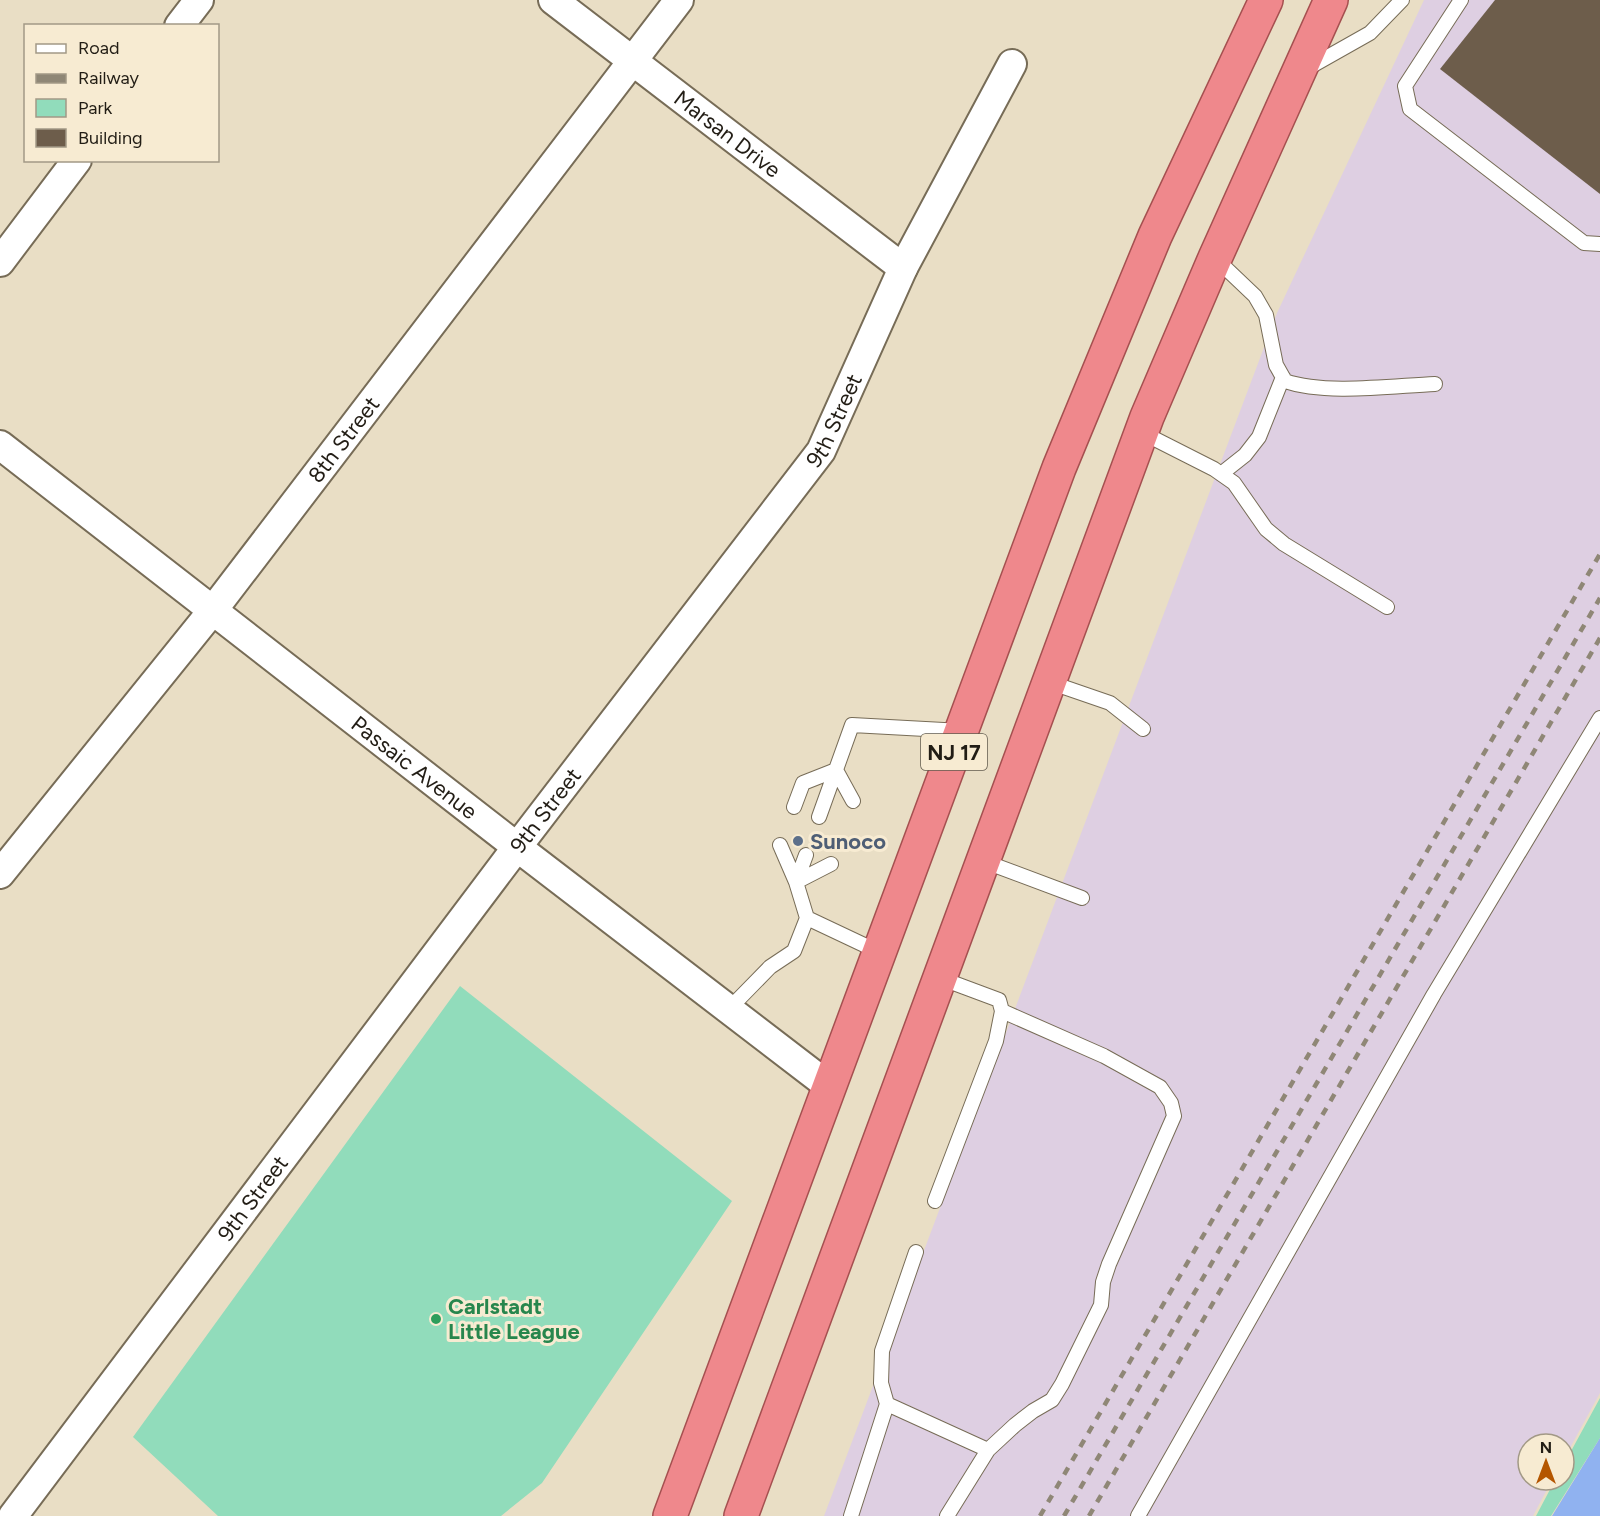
<svg xmlns="http://www.w3.org/2000/svg" width="1600" height="1516" font-family="Figtree,sans-serif">
  <rect width="100%" height="100%" fill="#e9dec5"/>
  <!-- industrial -->
  <path fill="#decfe2" d="M 1424,0 L 1600,0 L 1600,1393 L 1564,1459 L 1564,1444 L 1528,1444 L 1528,1480 L 1552,1480 L 1533,1516 L 824,1516 L 1277,313 Z"/>
  <!-- green -->
  <path fill="#91dcbb" d="M 460,986 L 732,1201 L 542,1483 L 501,1516 L 218,1516 L 133,1437 Z
    M 1600,1398 L 1600,1438 L 1551,1516 L 1536,1516 L 1555,1480 L 1564,1480 L 1564,1464 Z"/>
  <!-- water -->
  <path fill="#90b2f0" d="M 1600,1438 L 1600,1516 L 1552,1516 Z"/>
  <!-- building -->
  <path fill="#6d5d4b" d="M 1495,0 L 1600,0 L 1600,194 L 1440,69 Z"/>
  <g fill="none" stroke-linecap="round" stroke-linejoin="round">
    <defs>
      <path id="service" d="M 1461,0 L 1405,86 L 1410,109 L 1584,243 L 1600,244
        M 1308,68 L 1370,33 L 1402,0
        M 1215,258 L 1255,296 L 1266,315 L 1276,365 L 1285,381 C 1325,395 1391,386 1435,384
        M 1141,432 L 1214,469 L 1234,483 L 1266,529 L 1284,544 L 1387,607
        M 1221,474 L 1245,455 L 1259,437 L 1283,377
        M 1049,682 L 1110,703 L 1143,729
        M 794,807 L 803,783 L 836,770 L 853,801
        M 819,817 L 852,725 L 962,731
        M 780,845 L 796,882 L 831,864
        M 983,861 L 1082,898
        M 807,918 L 879,952
        M 729,1009 L 770,967 L 794,951 L 807,918 L 796,882 L 806,855
        M 935,1201 L 996,1041 L 1002,1011 L 999,1000 L 940,978
        M 887,1404 L 988,1450
        M 851,1516 L 887,1404 L 881,1383 L 882,1351 L 916,1252
        M 947,1516 L 988,1450 L 1015,1425 L 1033,1411 L 1052,1400 L 1062,1384 L 1101,1305 L 1103,1282 L 1109,1264 L 1174,1116 L 1171,1103 L 1160,1087 L 1104,1056 L 1002,1011
        M 1138,1516 L 1434,994 L 1600,718"/>
      <g id="minor">
        <path id="s1" d="M 553,0 L 903,268"/>
        <path d="M 179,26 L 199,0"/>
        <path d="M 0,262 L 77,160"/>
        <path id="s2" d="M 0,445 L 517,847 L 830,1087"/>
        <path id="s3" d="M 0,874 L 213,610 L 679,0"/>
        <path id="s4" d="M 13,1516 L 517,847 L 821,451 L 903,268 L 1012,64"/>
      </g>
      <path id="trunk" d="M 670,1516 L 1059,468 L 1155,236 L 1266,0
        M 741,1516 L 1147,417 L 1215,258 L 1331,0"/>
    </defs>
    <!-- service casing -->
    <use href="#service" stroke="#776c57" stroke-width="16"/>
    <!-- minor casing -->
    <use href="#minor" stroke="#776c57" stroke-width="32"/>
    <!-- trunk casing -->
    <use href="#trunk" stroke="#a55050" stroke-width="36"/>
    <!-- service -->
    <use href="#service" stroke="#fff" stroke-width="14"/>
    <!-- minor -->
    <use href="#minor" stroke="#fff" stroke-width="28"/>
    <!-- trunk -->
    <use href="#trunk" stroke="#ef888c" stroke-width="33"/>
    <!-- rail -->
    <path stroke="#8f8776" stroke-width="4.5" stroke-dasharray="8 8" stroke-linecap="butt" d="M 1040,1516 L 1600,554
      M 1064,1516 L 1600,598
      M 1089,1516 L 1600,638"/>
  </g>
  <!-- markers -->
  <circle fill="#5c6f8a" stroke="#f7ebd2" stroke-width="2" cx="798" cy="841" r="6"/>
  <circle fill="#2e9e5b" stroke="#f7ebd2" stroke-width="2" cx="436" cy="1319" r="6"/>
  <g text-anchor="middle" dominant-baseline="central" stroke-width="6" stroke-linejoin="round" paint-order="stroke">
    <!-- shield labels -->
    <rect fill="#f7ebd2" stroke="#625b4e" stroke-width="1.5" x="921" y="734" width="66" height="36" rx="4.5"/>
    <g font-size="21" font-weight="bold" fill="#221d15">
      <text x="954" y="752">NJ 17</text>
    </g>
    <!-- street labels -->
    <g font-size="22" fill="#221d15" stroke="#f7ebd2">
      <text stroke="none"><textPath href="#s1" startOffset="220">Marsan Drive</textPath></text>
      <text stroke="none"><textPath href="#s4" startOffset="1370">9th Street</textPath></text>
      <text stroke="none"><textPath href="#s3" startOffset="554">8th Street</textPath></text>
      <text stroke="none"><textPath href="#s2" startOffset="525">Passaic Avenue</textPath></text>
      <text stroke="none"><textPath href="#s4" startOffset="884">9th Street</textPath></text>
      <text stroke="none"><textPath href="#s4" startOffset="398">9th Street</textPath></text>
    </g>
    <!-- service labels -->
    <g font-size="22" font-weight="bold" fill="#4e5e75" stroke="#f7ebd2" text-anchor="start">
      <text x="810" y="841">Sunoco</text>
    </g>
    <!-- leisure labels -->
    <g font-size="22" font-weight="bold" fill="#27864d" stroke="#f7ebd2" text-anchor="start">
      <text x="448" y="1306">Carlstadt<tspan x="448" dy="25">Little League</tspan></text>
    </g>
  </g>
  <!-- legend -->
  <rect x="24" y="24" width="195" height="138" fill="#f7ebd2" stroke="#a29986" stroke-width="1.5"/>
  <rect x="36" y="44" width="30" height="9" fill="#ffffff" stroke="#a29986" stroke-width="1.5"/>
  <text x="78" y="54" font-size="18" fill="#221d15">Road</text>
  <rect x="36" y="74" width="30" height="9" fill="#8f8776" stroke="#a29986" stroke-width="1.5"/>
  <text x="78" y="84" font-size="18" fill="#221d15">Railway</text>
  <rect x="36" y="99" width="30" height="18" fill="#91dcbb" stroke="#a29986" stroke-width="1.5"/>
  <text x="78" y="114" font-size="18" fill="#221d15">Park</text>
  <rect x="36" y="129" width="30" height="18" fill="#6d5d4b" stroke="#a29986" stroke-width="1.5"/>
  <text x="78" y="144" font-size="18" fill="#221d15">Building</text>
  <!-- north arrow -->
  <g transform="translate(1546 1462)"><circle r="28" fill="#f7ebd2" stroke="#a29986" stroke-width="1.5"/>
  <path d="M0-4.5L10 22L0 15L-10 22Z" fill="#b45600"/>
  <text y="-9" font-size="16" font-weight="bold" text-anchor="middle" fill="#221d15">N</text>
  </g>
</svg>
